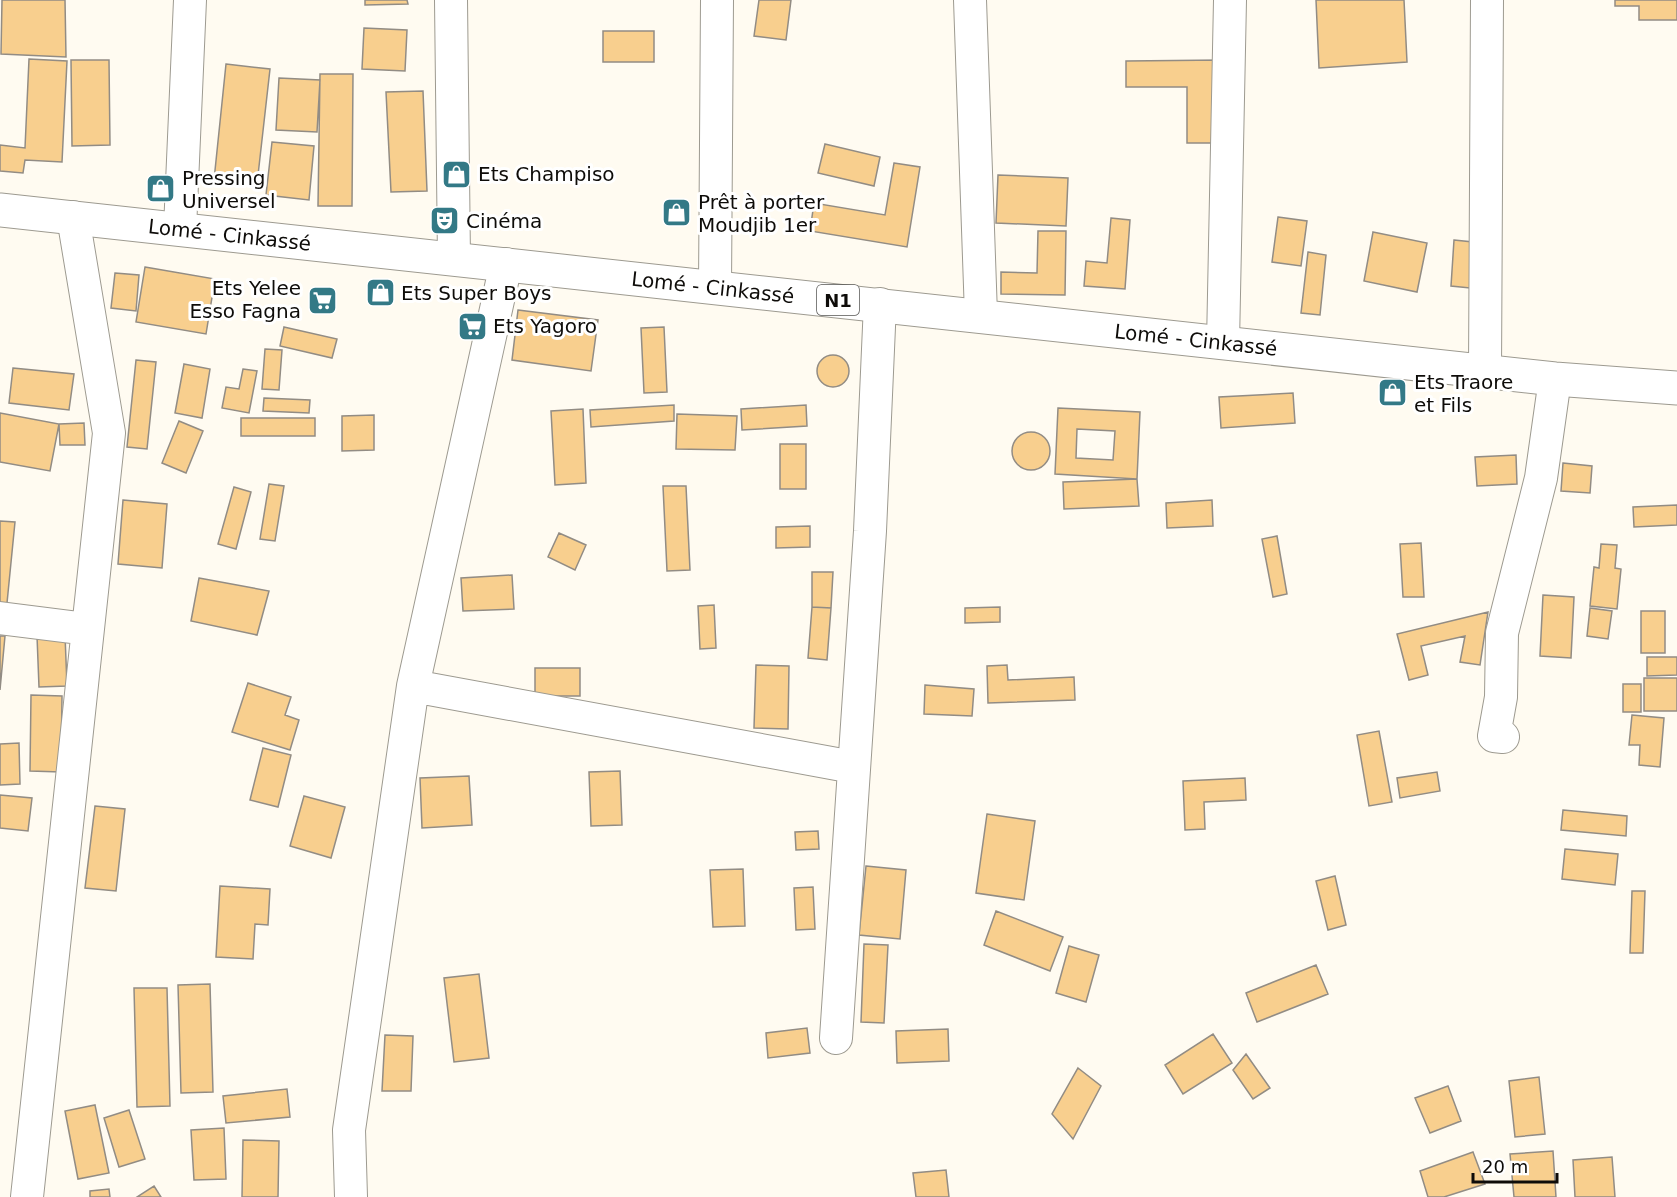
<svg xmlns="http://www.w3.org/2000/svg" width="1677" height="1197" font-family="'DejaVu Sans',sans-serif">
  <rect width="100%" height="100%" fill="#fffbf1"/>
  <!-- building -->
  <path fill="#f8cf8e" stroke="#928c84" stroke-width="1.5" fill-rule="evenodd" d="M 2,0 L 65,0 L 66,57 L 1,54 Z
    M 365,0 L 407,0 L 408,4 L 365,5 Z
    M 759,0 L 791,0 L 786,40 L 754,36 Z
    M 1316,0 L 1404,0 L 1407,62 L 1319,68 Z
    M 1615,0 L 1677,0 L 1677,20 L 1639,20 L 1639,6 L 1615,6 Z
    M 364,28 L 407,30 L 405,71 L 362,69 Z
    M 603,31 L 654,31 L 654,62 L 603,62 Z
    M 29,59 L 67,61 L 62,162 L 25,160 L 23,173 L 0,171 L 0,145 L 25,148 Z
    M 71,60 L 109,60 L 110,145 L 72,146 Z
    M 1222,60 L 1221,143 L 1187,143 L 1187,87 L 1126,87 L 1126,61 Z
    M 226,64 L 270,69 L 257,184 L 214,180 Z
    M 320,74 L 353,74 L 352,206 L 318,206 Z
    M 279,78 L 320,80 L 317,132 L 276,130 Z
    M 423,91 L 427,191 L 391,192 L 386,92 Z
    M 272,142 L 314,146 L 309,200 L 266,195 Z
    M 825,144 L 880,157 L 874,186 L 818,173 Z
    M 894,163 L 920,167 L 907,247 L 810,231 L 814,203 L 885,215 Z
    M 998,175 L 1068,178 L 1066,226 L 996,223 Z
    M 1278,217 L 1307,221 L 1301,266 L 1272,262 Z
    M 1111,218 L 1130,220 L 1125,289 L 1084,286 L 1086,261 L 1107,263 Z
    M 1038,231 L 1066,231 L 1065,295 L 1001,294 L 1001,272 L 1037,273 Z
    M 1373,232 L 1427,243 L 1417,292 L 1364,281 Z
    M 1454,240 L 1473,242 L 1470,288 L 1451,286 Z
    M 1308,252 L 1326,255 L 1320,315 L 1301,313 Z
    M 145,267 L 215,279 L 206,334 L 136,322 Z
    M 115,273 L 139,275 L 136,311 L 111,308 Z
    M 518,310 L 598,320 L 591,371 L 512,360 Z
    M 284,327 L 337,339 L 332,358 L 280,346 Z
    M 664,327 L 667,392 L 644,393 L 641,328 Z
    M 265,349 L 282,350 L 279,390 L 262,389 Z
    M817 371a16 16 0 1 1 32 0a16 16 0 1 1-32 0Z
    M 136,360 L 156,362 L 147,449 L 127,447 Z
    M 184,364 L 210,369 L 202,418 L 175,413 Z
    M 13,368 L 74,374 L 69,410 L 9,403 Z
    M 243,369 L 257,371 L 249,413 L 222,408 L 226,387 L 239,389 Z
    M 1293,393 L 1295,423 L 1221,428 L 1219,397 Z
    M 264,398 L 310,400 L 309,413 L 263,411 Z
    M 674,405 L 674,421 L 591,427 L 590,410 Z
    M 806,405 L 807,426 L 742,430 L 741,409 Z
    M 1058,408 L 1140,412 L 1137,479 L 1055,474 ZM 1077,429 L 1115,431 L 1113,460 L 1076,458 Z
    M 583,409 L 586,483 L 555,485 L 551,411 Z
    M 0,413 L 59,424 L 50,471 L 0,462 Z
    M 677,414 L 737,416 L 735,450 L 676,449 Z
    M 374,415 L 374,450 L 342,451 L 342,416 Z
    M 241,418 L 315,418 L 315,436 L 241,436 Z
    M 179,421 L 203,431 L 186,473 L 162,463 Z
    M 84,423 L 85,445 L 60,445 L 59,424 Z
    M1012 451a19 19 0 1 1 38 0a19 19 0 1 1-38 0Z
    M 780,444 L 806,444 L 806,489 L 780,489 Z
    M 1516,455 L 1517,484 L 1477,486 L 1475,457 Z
    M 1563,463 L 1592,466 L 1590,493 L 1561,491 Z
    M 1137,479 L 1139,506 L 1064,509 L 1063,482 Z
    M 269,484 L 284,486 L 275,541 L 260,539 Z
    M 663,486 L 686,486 L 690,570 L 667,571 Z
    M 234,487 L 251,492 L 236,549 L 218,544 Z
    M 123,500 L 167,504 L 162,568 L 118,564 Z
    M 1212,500 L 1213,526 L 1167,528 L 1166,503 Z
    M 1677,505 L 1677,525 L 1634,527 L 1633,507 Z
    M 0,521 L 15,522 L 7,603 L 0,603 Z
    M 810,526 L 810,547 L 776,548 L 776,527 Z
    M 559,533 L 586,545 L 575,570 L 548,557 Z
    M 1277,536 L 1287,594 L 1273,597 L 1262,539 Z
    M 1421,543 L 1424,597 L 1403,597 L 1400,544 Z
    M 1601,544 L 1617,545 L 1615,568 L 1621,569 L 1617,609 L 1590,606 L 1594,567 L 1599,568 Z
    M 812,572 L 833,572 L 831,608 L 812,607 Z
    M 512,575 L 514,609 L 463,611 L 461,578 Z
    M 199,578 L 269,591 L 257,635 L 191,621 Z
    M 1543,595 L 1574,597 L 1571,658 L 1540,656 Z
    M 714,605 L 716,648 L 700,649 L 698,606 Z
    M 812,607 L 831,608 L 827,660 L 808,658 Z
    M 1000,607 L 1000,622 L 965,623 L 965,608 Z
    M 1590,608 L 1612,611 L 1608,639 L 1587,636 Z
    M 1641,611 L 1665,611 L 1665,653 L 1641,653 Z
    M 1488,612 L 1480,665 L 1460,662 L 1465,636 L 1421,646 L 1428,675 L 1409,680 L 1397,634 Z
    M 65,635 L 67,686 L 39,687 L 37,636 Z
    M 0,636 L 5,636 L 0,690 Z
    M 1647,657 L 1677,657 L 1677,675 L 1647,676 Z
    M 756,665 L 789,666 L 788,729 L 754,728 Z
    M 1007,665 L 1008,680 L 1074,677 L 1075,700 L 988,703 L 987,666 Z
    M 535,668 L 580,668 L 580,696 L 535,696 Z
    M 1644,678 L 1677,678 L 1677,711 L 1644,711 Z
    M 248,683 L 291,697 L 285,715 L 299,720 L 290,750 L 232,732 Z
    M 1623,684 L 1641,684 L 1641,712 L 1623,712 Z
    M 925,685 L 974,689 L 972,716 L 924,714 Z
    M 31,695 L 62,696 L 61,772 L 30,771 Z
    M 1632,715 L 1664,718 L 1660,767 L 1639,765 L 1640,745 L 1629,745 Z
    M 1379,731 L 1392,802 L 1369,806 L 1357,735 Z
    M 19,743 L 20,784 L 0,785 L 0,744 Z
    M 263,748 L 291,755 L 278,807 L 250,800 Z
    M 620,771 L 622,825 L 591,826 L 589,772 Z
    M 1437,772 L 1440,791 L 1400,798 L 1397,778 Z
    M 469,776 L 472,825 L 422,828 L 420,778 Z
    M 1245,778 L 1246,800 L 1204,802 L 1205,829 L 1185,830 L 1183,781 Z
    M 0,795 L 32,798 L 28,831 L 0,828 Z
    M 304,796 L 345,807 L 331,858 L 290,846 Z
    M 95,806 L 125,809 L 116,891 L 85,888 Z
    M 1563,810 L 1627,816 L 1626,836 L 1561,830 Z
    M 987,814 L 1035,821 L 1024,900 L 976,893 Z
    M 818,831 L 819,849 L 796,850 L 795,832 Z
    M 1565,849 L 1618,854 L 1615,885 L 1562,879 Z
    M 866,866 L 906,870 L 900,939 L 859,935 Z
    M 743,869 L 745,926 L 713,927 L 710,870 Z
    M 1335,876 L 1346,925 L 1328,930 L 1316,881 Z
    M 220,886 L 270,889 L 268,925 L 255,924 L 253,959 L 216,957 Z
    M 813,887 L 815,929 L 796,930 L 794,888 Z
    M 1632,891 L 1645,891 L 1643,953 L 1630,953 Z
    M 996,911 L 1063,937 L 1050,971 L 984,945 Z
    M 864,944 L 888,945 L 884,1023 L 861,1022 Z
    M 1069,946 L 1099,955 L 1086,1002 L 1056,993 Z
    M 1316,965 L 1328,994 L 1257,1022 L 1246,993 Z
    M 479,974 L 489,1058 L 454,1062 L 444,978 Z
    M 210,984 L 213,1092 L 181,1093 L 178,985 Z
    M 134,988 L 167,988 L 170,1106 L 137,1107 Z
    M 807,1028 L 810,1053 L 768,1058 L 766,1033 Z
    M 948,1029 L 949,1061 L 897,1063 L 896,1031 Z
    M 1213,1034 L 1232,1063 L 1183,1094 L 1165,1065 Z
    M 385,1035 L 413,1036 L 411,1091 L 382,1091 Z
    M 1246,1054 L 1270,1088 L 1253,1099 L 1233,1070 Z
    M 1078,1068 L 1101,1086 L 1073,1139 L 1052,1114 Z
    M 1539,1077 L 1545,1134 L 1515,1137 L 1509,1081 Z
    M 1448,1086 L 1461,1121 L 1430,1133 L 1415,1098 Z
    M 287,1089 L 290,1117 L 226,1123 L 223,1096 Z
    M 95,1105 L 109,1173 L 78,1179 L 65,1111 Z
    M 129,1110 L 145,1159 L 119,1167 L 104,1118 Z
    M 224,1128 L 226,1179 L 194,1180 L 191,1130 Z
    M 243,1140 L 279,1141 L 278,1197 L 242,1197 Z
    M 1553,1151 L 1556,1197 L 1514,1197 L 1510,1154 Z
    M 1473,1152 L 1485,1184 L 1444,1197 L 1428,1197 L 1420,1171 Z
    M 1612,1157 L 1615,1197 L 1575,1197 L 1573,1160 Z
    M 946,1170 L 949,1197 L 916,1197 L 913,1173 Z
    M 154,1186 L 161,1197 L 137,1197 Z
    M 109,1189 L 110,1197 L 90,1197 L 90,1191 Z"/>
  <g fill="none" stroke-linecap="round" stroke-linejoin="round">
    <defs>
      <path id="minor" d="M 451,0 L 454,259
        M 970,0 L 981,315
        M 180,229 L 190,0
        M 715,287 L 717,0
        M 1223,343 L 1230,0
        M 1485,371 L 1487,0
        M 0,618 L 87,629
        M 413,686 L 853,767
        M 1503,737 L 1494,736 L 1501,697 L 1502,633 L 1541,478 L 1555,379
        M 836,1038 L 870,531 L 880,304
        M 27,1197 L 109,433 L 73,217
        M 351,1197 L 349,1130 L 413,686 L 506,264"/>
      <g id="trunk">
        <path id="s1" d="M 0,210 L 1555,379 L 1677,388"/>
      </g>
    </defs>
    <!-- minor casing -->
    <use href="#minor" stroke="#9d9a90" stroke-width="34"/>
    <!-- trunk casing -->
    <use href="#trunk" stroke="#9d9a90" stroke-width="35"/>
    <!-- minor -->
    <use href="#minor" stroke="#fff" stroke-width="32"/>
    <!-- trunk -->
    <use href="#trunk" stroke="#fff" stroke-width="33"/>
  </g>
  <!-- icons -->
  <defs>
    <symbol id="shop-square" viewBox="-11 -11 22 22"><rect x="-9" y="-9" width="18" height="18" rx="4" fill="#337986" stroke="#fff"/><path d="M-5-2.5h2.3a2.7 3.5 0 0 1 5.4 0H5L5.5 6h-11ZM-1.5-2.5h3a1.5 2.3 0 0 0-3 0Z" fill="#fff"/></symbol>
    <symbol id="theatre-square" viewBox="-11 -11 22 22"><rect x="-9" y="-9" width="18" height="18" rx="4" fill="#337986" stroke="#fff"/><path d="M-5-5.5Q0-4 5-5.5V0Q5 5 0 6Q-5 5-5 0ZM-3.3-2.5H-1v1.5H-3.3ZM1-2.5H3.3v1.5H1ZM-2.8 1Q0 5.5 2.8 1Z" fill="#fff"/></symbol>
    <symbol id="supermarket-square" viewBox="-11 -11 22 22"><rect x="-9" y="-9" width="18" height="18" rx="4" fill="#337986" stroke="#fff"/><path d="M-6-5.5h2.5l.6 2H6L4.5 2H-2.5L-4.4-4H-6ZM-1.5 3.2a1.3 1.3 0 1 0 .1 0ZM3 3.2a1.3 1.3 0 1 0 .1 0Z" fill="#fff"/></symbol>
  </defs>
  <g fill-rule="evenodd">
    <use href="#shop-square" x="440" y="158" width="33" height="33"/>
    <use href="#shop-square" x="144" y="172" width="33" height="33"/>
    <use href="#shop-square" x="660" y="196" width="33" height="33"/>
    <use href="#theatre-square" x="428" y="204" width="33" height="33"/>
    <use href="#shop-square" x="364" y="276" width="33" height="33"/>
    <use href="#supermarket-square" x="306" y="284" width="33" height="33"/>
    <use href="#supermarket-square" x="456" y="310" width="33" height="33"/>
    <use href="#shop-square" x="1376" y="376" width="33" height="33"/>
  </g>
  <g text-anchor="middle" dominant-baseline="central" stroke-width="6" stroke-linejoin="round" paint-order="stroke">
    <!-- shield labels -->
    <rect fill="#fff" stroke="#565553" stroke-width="1.5" x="817" y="285" width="42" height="30" rx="4.5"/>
    <g font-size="18" font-weight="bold" fill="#0e0c09">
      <text x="838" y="300">N1</text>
    </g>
    <!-- poi labels -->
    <g font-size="20" fill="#0e0c09" stroke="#fff" text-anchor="start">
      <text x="478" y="174">Ets Champiso</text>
      <text x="182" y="178">Pressing<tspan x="182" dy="23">Universel</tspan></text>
      <text x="698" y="202">Prêt à porter<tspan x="698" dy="23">Moudjib 1er</tspan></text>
      <text x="466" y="221">Cinéma</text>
      <text x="301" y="288" text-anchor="end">Ets Yelee<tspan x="301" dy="23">Esso Fagna</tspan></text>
      <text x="401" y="293">Ets Super Boys</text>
      <text x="493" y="326">Ets Yagoro</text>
      <text x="1414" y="382">Ets Traore<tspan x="1414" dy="23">et Fils</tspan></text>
    </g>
    <!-- street labels -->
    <g font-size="20" fill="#0e0c09" stroke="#fff">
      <text stroke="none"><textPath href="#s1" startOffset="231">Lomé - Cinkassé</textPath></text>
      <text stroke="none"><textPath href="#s1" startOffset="717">Lomé - Cinkassé</textPath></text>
      <text stroke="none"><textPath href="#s1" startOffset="1203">Lomé - Cinkassé</textPath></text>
    </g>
  </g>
  <!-- scale -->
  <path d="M1473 1173v9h84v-9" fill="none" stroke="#0e0c09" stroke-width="3"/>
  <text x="1482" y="1173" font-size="18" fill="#0e0c09" stroke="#ffffff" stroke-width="4.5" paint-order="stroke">20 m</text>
</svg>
